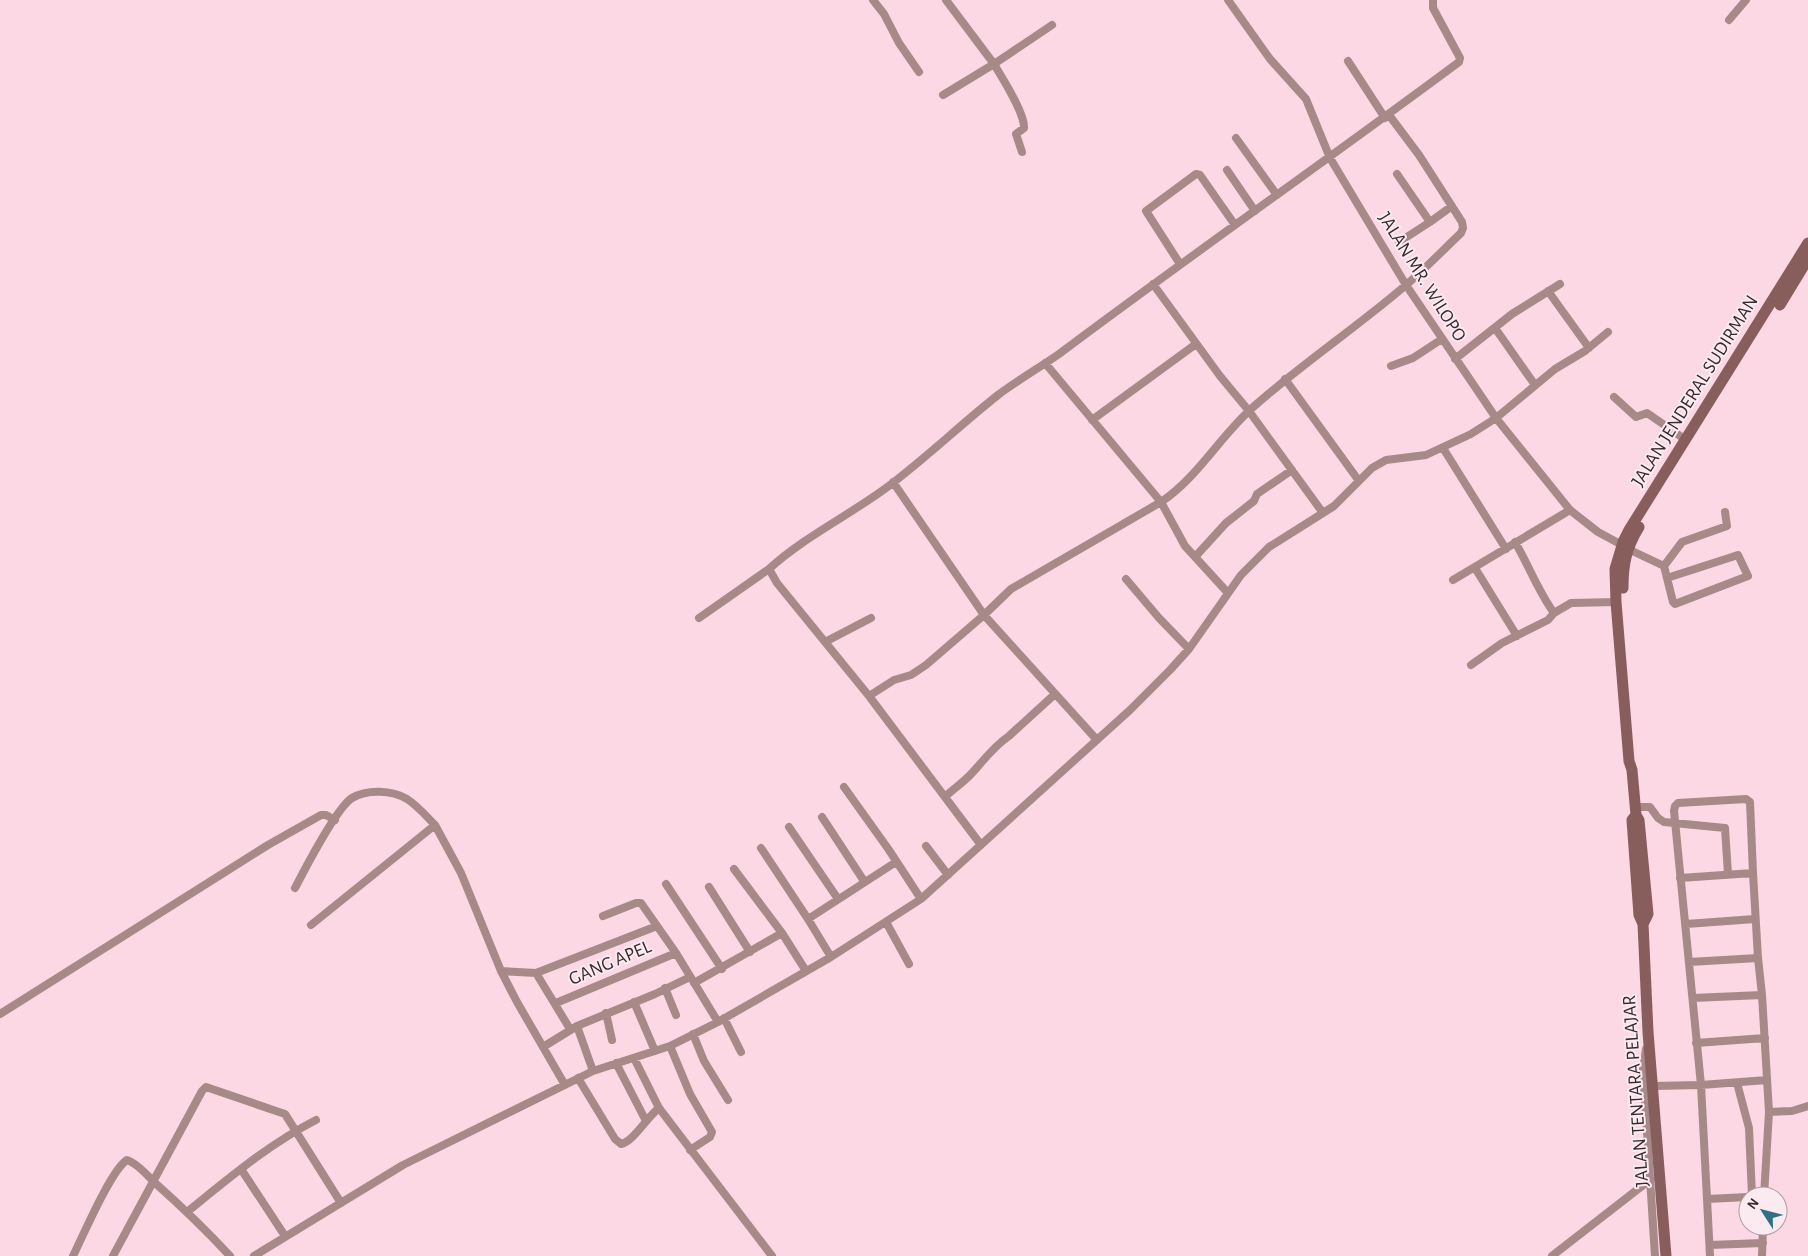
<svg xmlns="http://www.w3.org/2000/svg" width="1808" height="1256" font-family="'Alegreya Sans',sans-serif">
  <rect width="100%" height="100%" fill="#fcd7e4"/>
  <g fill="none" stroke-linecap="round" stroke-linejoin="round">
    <!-- minor -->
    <path stroke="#a78988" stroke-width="8" d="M 873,0 L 884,14 L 899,43 L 919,72
      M 1228,0 L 1270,59 L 1306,99 L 1330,158 L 1406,285 L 1496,418 L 1570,510 L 1598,532 L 1622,545
      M 1729,20 L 1746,0
      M 1348,61 L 1385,118
      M 943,95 L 994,64 L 946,0
      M 1236,138 L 1277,195
      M 1022,152 L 1016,134 L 1024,128 C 1025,113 1002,78 994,64 L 1052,25
      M 1227,170 L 1255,211
      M 1397,174 L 1430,222 L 1399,242
      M 1430,222 L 1452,206
      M 1180,264 L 1146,211 L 1196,174 L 1200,175 L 1235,225
      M 1153,284 L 1220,376 L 1249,411 L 1323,513
      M 1548,291 L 1589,348
      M 1495,328 L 1535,385
      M 1455,359 L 1512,314 L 1560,284
      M 1045,363 L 1161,502 L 1185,546 L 1228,593
      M 1391,366 L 1413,358 L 1442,339
      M 1285,379 L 1359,481
      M 1614,397 L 1636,417 L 1647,413 L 1686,440
      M 1092,420 L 1196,344
      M 1443,448 L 1506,549
      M 893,482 L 984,615 L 1097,740
      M 1515,542 C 1529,566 1538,591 1554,613
      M 1628,549 L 1664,566 L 1673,602 L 1675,604 L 1748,576 L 1738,555 L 1667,578
      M 1195,557 L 1226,523 L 1254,501 L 1257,494 L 1292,470
      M 1664,566 L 1682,542 L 1727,526 L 1725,512
      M 1475,568 L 1517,636
      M 1126,579 L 1159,618 L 1189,649
      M 1453,580 L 1570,510
      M 699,618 L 769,569
      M 825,642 L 871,618
      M 1471,665 L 1502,643 L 1548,620 L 1554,613 L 1571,603 L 1616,602
      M 869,696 L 894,680 L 911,675 L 926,665 L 984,615 L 1011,589 L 1161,502 C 1197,478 1219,438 1251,409 C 1300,365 1356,328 1406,285 C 1425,269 1443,250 1461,233 L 1463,228 L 1462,222 L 1419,155 L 1389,115
      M 844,787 L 889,850 L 921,899
      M 945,797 C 953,789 964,782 972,773 C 984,760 994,746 1009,736 L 1055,694
      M 1635,807 L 1650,807 L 1658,818 L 1664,822 L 1725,828 L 1728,874
      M 822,817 L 864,881
      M 789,827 L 838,899
      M 981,845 L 869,696 L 777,583 L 769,569 C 804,537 848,516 886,488 C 925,459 960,425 998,395 C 1018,380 1039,368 1059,354 C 1191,255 1326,161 1459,62 L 1460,58 L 1433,8 L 1433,0
      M 926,846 L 948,875
      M 761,848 L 808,919 L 831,957
      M 734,869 L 782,933 L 806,971
      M 1680,878 L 1753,873
      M 666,884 L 722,969
      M 709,887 L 750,952
      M 295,888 C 305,869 336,808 352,798 C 367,789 392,790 407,799 C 418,806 426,816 435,825
      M 603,916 L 636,903 L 641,903 L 676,953 L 718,1022
      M 808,919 L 896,862
      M 886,922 L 909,964
      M 1686,924 L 1755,919
      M 311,925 L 435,825 L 461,873 L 501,971 L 517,1002 L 565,1085
      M 1689,962 L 1758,958
      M 501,971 L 536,973 L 657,926
      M 536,973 L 570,1029
      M 694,983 L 782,933
      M 665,988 L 676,1015
      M 1693,998 L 1762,995
      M 634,1002 L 655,1051
      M 556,1003 L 676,953
      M 606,1013 L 612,1040
      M 0,1014 L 268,845 L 321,815 L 326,815 L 335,820
      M 724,1018 L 741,1052
      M 577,1026 L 593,1071
      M 693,1034 L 704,1061 L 728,1100
      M 1696,1043 L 1765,1038
      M 670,1046 L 690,1094 L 712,1132 L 710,1137 L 690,1150
      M 543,1047 L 577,1026 L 655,994 L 690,977
      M 1646,1049 L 1643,1069 L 1655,1256
      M 634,1058 L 659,1108 L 772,1256
      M 616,1063 L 646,1121
      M 578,1078 L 615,1139 L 621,1144 C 634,1141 647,1117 659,1108
      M 1737,1083 L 1749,1128 L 1752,1196
      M 1654,1086 L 1701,1085 L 1767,1080
      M 1769,1112 L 1792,1111 L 1808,1106
      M 241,1169 L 285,1236
      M 1707,1199 L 1748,1197
      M 187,1212 C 228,1179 269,1144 316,1120
      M 1710,1245 L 1763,1243
      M 73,1256 C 83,1236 111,1170 127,1160 C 137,1163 147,1175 154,1182 C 181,1206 206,1230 230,1256
      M 113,1256 L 202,1091 L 206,1087 L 285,1114 L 341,1203
      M 254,1256 L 403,1165 L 593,1071 L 670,1046 L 718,1022 L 831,957 L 921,899 L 1130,710 L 1170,670 L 1189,649 L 1241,575 L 1269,547 L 1334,506 L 1372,468 L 1386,460 L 1426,455 L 1471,434 L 1496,418 L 1555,369 L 1585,351 L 1608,332
      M 1552,1256 L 1651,1179
      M 1710,1256 L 1701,1085 L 1674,811 L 1675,806 L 1678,803 L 1746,799 L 1750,802 L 1753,873 L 1758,958 L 1762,995 L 1769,1112 L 1764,1196
      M 1762,1256 L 1763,1226"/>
    <!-- secondary -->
    <path stroke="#885e5d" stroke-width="11" d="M 1780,305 L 1808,259
      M 1623,588 C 1623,565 1626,548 1639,527
      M 1636,815 L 1632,820 L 1639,915 L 1643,924 L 1648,1032 L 1666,1256
      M 1643,924 L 1648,914 L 1639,820 L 1636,815 L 1632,770 L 1629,761 L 1616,602 L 1615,569 L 1623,542 L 1629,530 L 1808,243"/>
  </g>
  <g text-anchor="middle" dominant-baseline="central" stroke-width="4" stroke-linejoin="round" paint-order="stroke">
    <!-- street labels -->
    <g font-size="19" fill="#37292e" stroke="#fbebf1">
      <text transform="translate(1422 277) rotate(58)">JALAN MR. WILOPO</text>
      <text transform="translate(1695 391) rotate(-58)">JALAN JENDERAL SUDIRMAN</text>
      <text transform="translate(610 963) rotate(-23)">GANG APEL</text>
      <text transform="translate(1636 1091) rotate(-94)">JALAN TENTARA PELAJAR</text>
    </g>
  </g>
  <!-- north arrow -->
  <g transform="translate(1763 1211) rotate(306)"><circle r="24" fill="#fbebf1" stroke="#ad9da3"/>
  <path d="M0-4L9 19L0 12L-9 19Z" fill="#307084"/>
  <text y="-8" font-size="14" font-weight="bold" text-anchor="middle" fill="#37292e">N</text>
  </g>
</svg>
